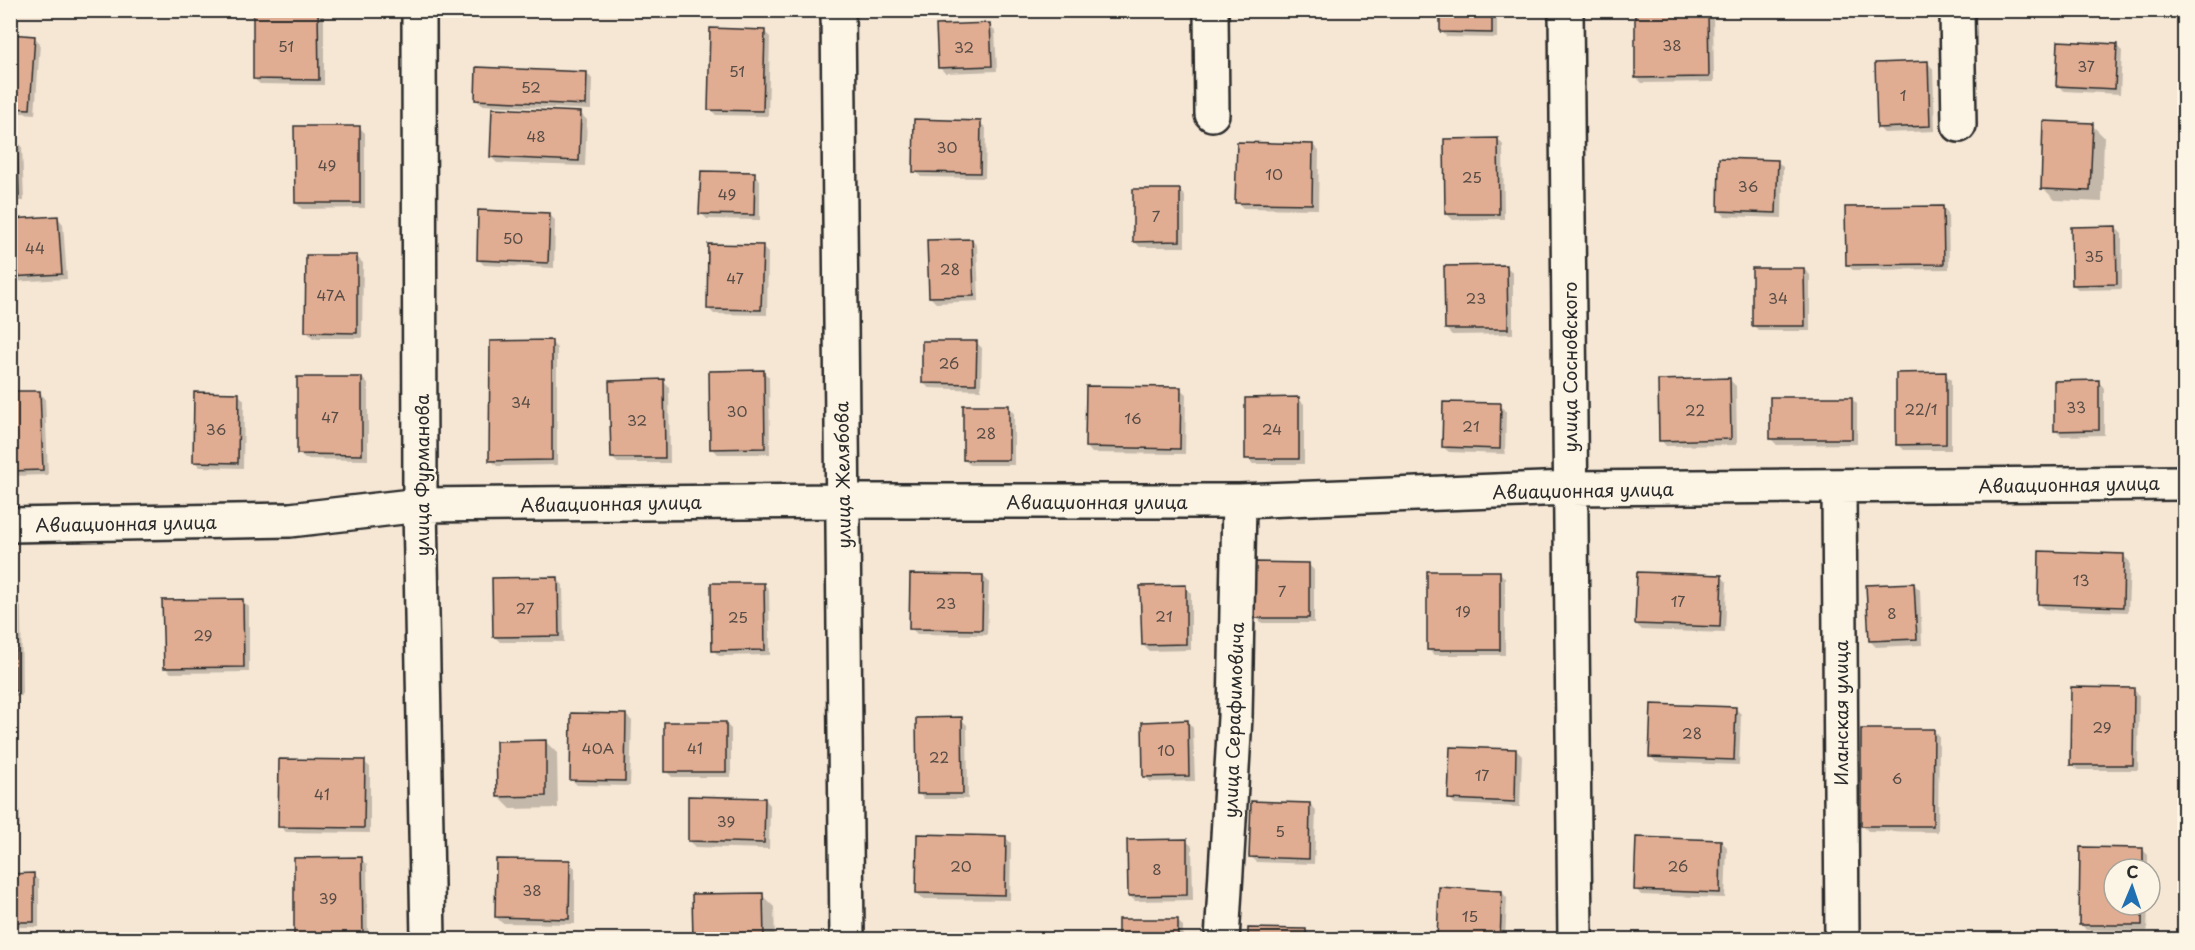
<svg xmlns="http://www.w3.org/2000/svg" width="2195" height="950" font-family="'Playpen Sans',sans-serif">
  <rect width="100%" height="100%" fill="#f6e7d5"/>
  <filter id="ink" filterUnits="userSpaceOnUse"><feTurbulence type="fractalNoise" baseFrequency=".0167" numOctaves="2"/><feDisplacementMap in="SourceGraphic" scale="12" xChannelSelector="R" yChannelSelector="G"/><feConvolveMatrix kernelMatrix="1 2 1 2 8 2 1 2 1" color-interpolation-filters="sRGB"/></filter>
  <g filter="url(#ink)">
    <!-- shadow -->
    <path fill="#0003" d="M 255,10 L 324,10 L 324,85 L 260,84 L 254,79 Z
      M 1441,10 L 1497,10 L 1497,38 L 1447,37 L 1441,31 Z
      M 1636,10 L 1713,10 L 1714,82 L 1642,83 L 1636,77 Z
      M 990,25 L 995,31 L 997,71 L 945,73 L 939,67 Z
      M 764,31 L 770,37 L 768,116 L 716,115 L 710,109 Z
      M 10,36 L 34,37 L 40,43 L 35,114 L 10,112 Z
      M 2116,45 L 2122,51 L 2120,94 L 2064,91 L 2058,86 Z
      M 1928,63 L 1933,69 L 1935,131 L 1884,133 L 1878,127 Z
      M 587,73 L 592,79 L 591,110 L 482,105 L 476,100 Z
      M 581,114 L 587,120 L 585,166 L 497,163 L 491,157 Z
      M 980,123 L 986,128 L 985,178 L 921,177 L 915,171 Z
      M 2092,125 L 2104,137 L 2102,202 L 2055,200 L 2043,188 Z
      M 359,127 L 365,133 L 365,208 L 302,209 L 296,203 Z
      M 1498,139 L 1503,145 L 1504,219 L 1453,220 L 1447,214 Z
      M 10,141 L 16,141 L 22,146 L 24,201 L 10,201 Z
      M 1313,145 L 1319,151 L 1318,209 L 1243,208 L 1237,202 Z
      M 1777,161 L 1783,167 L 1782,218 L 1725,216 L 1720,211 Z
      M 754,174 L 760,180 L 760,220 L 707,219 L 701,213 Z
      M 1179,191 L 1185,196 L 1185,247 L 1140,247 L 1134,241 Z
      M 1943,207 L 1948,213 L 1949,269 L 1853,270 L 1847,265 Z
      M 549,214 L 555,220 L 554,268 L 484,265 L 478,259 Z
      M 58,218 L 63,224 L 67,279 L 10,282 L 10,221 Z
      M 2116,228 L 2122,234 L 2122,289 L 2079,290 L 2073,285 Z
      M 972,240 L 977,246 L 979,301 L 936,303 L 930,297 Z
      M 762,247 L 768,253 L 767,315 L 714,314 L 708,308 Z
      M 357,257 L 363,263 L 362,338 L 313,338 L 307,332 Z
      M 1507,267 L 1513,273 L 1513,334 L 1452,335 L 1446,329 Z
      M 1804,269 L 1810,275 L 1810,331 L 1759,331 L 1754,326 Z
      M 551,342 L 557,348 L 557,465 L 497,466 L 491,460 Z
      M 977,343 L 982,348 L 981,390 L 929,388 L 923,383 Z
      M 763,372 L 769,377 L 770,454 L 718,454 L 712,448 Z
      M 1945,374 L 1951,380 L 1951,450 L 1904,450 L 1898,444 Z
      M 362,378 L 368,384 L 368,460 L 305,459 L 299,454 Z
      M 1730,380 L 1736,386 L 1737,445 L 1666,446 L 1661,440 Z
      M 663,381 L 669,387 L 670,463 L 618,463 L 612,458 Z
      M 2099,382 L 2104,388 L 2104,435 L 2061,436 L 2055,430 Z
      M 1180,389 L 1186,394 L 1185,454 L 1092,453 L 1087,447 Z
      M 39,392 L 45,398 L 48,475 L 10,476 L 10,393 Z
      M 239,395 L 244,400 L 243,468 L 200,467 L 194,461 Z
      M 1298,398 L 1304,404 L 1304,464 L 1253,464 L 1247,458 Z
      M 1851,398 L 1857,404 L 1857,444 L 1777,445 L 1771,439 Z
      M 1500,405 L 1506,411 L 1505,454 L 1449,452 L 1443,447 Z
      M 1008,406 L 1014,412 L 1014,465 L 970,465 L 964,460 Z
      M 2124,556 L 2130,562 L 2128,612 L 2045,609 L 2039,604 Z
      M 1308,564 L 1314,570 L 1314,623 L 1262,623 L 1256,617 Z
      M 1499,572 L 1505,578 L 1505,655 L 1434,655 L 1428,649 Z
      M 983,576 L 989,582 L 987,635 L 917,634 L 911,628 Z
      M 1721,576 L 1727,582 L 1725,633 L 1642,630 L 1636,624 Z
      M 557,579 L 563,585 L 564,642 L 500,642 L 494,636 Z
      M 764,584 L 769,590 L 770,655 L 719,656 L 713,650 Z
      M 1914,584 L 1920,590 L 1922,645 L 1876,647 L 1870,641 Z
      M 1185,587 L 1191,593 L 1191,650 L 1149,651 L 1143,645 Z
      M 10,601 L 15,601 L 21,607 L 22,696 L 10,696 Z
      M 243,601 L 249,607 L 249,672 L 171,673 L 165,667 Z
      M 2133,689 L 2139,695 L 2138,770 L 2078,770 L 2072,764 Z
      M 1735,708 L 1741,714 L 1739,765 L 1656,762 L 1650,756 Z
      M 626,715 L 632,721 L 630,786 L 577,785 L 571,779 Z
      M 961,719 L 967,725 L 968,799 L 924,799 L 918,793 Z
      M 1188,722 L 1193,728 L 1195,781 L 1151,782 L 1145,777 Z
      M 725,723 L 731,729 L 731,777 L 672,777 L 666,771 Z
      M 1933,731 L 1939,736 L 1938,832 L 1868,831 L 1862,825 Z
      M 545,741 L 557,753 L 558,808 L 511,809 L 499,797 Z
      M 1516,750 L 1522,756 L 1520,807 L 1455,804 L 1450,799 Z
      M 10,751 L 18,756 L 20,828 L 10,829 Z
      M 364,762 L 370,767 L 370,833 L 286,832 L 280,826 Z
      M 765,799 L 770,805 L 769,849 L 695,847 L 689,841 Z
      M 1310,804 L 1316,810 L 1314,864 L 1257,862 L 1251,857 Z
      M 1005,837 L 1011,843 L 1010,900 L 923,899 L 917,893 Z
      M 1186,841 L 1192,846 L 1193,900 L 1135,901 L 1129,895 Z
      M 1721,841 L 1727,847 L 1725,898 L 1641,895 L 1636,889 Z
      M 2082,849 L 2142,849 L 2148,855 L 2148,869 L 2114,869 L 2114,905 L 2148,905 L 2147,931 L 2086,930 L 2081,924 Z
      M 361,859 L 367,865 L 368,940 L 299,940 L 296,937 Z
      M 569,862 L 575,868 L 575,924 L 502,923 L 496,917 Z
      M 10,875 L 33,875 L 39,881 L 39,927 L 10,927 Z
      M 1502,892 L 1507,898 L 1505,940 L 1438,940 Z
      M 762,895 L 774,907 L 775,940 L 695,940 Z
      M 1177,921 L 1183,926 L 1183,940 L 1120,940 Z
      M 1306,930 L 1312,936 L 1312,940 L 1249,940 Z"/>
    <!-- building -->
    <path fill="#e0ad93" stroke="#2b2b2b" stroke-width="1.5" d="M 253,10 L 318,10 L 319,80 L 253,79 Z
      M 1440,10 L 1492,10 L 1492,33 L 1440,32 Z
      M 1635,10 L 1708,10 L 1709,77 L 1635,78 Z
      M 990,23 L 992,66 L 938,68 L 936,25 Z
      M 710,28 L 765,30 L 763,111 L 708,110 Z
      M 10,34 L 35,36 L 30,109 L 10,108 Z
      M 2058,41 L 2117,44 L 2115,89 L 2056,86 Z
      M 1928,61 L 1930,126 L 1877,128 L 1875,63 Z
      M 476,67 L 587,72 L 586,105 L 475,100 Z
      M 492,108 L 581,112 L 579,161 L 490,157 Z
      M 914,119 L 981,121 L 980,173 L 913,172 Z
      M 2043,121 L 2093,123 L 2090,191 L 2041,189 Z
      M 294,126 L 360,126 L 360,203 L 295,203 Z
      M 1498,138 L 1499,214 L 1445,214 L 1444,139 Z
      M 10,139 L 17,139 L 19,196 L 10,196 Z
      M 1237,142 L 1313,144 L 1312,204 L 1235,203 Z
      M 1719,158 L 1778,160 L 1776,213 L 1718,211 Z
      M 701,171 L 755,172 L 754,215 L 699,214 Z
      M 1133,189 L 1180,189 L 1180,241 L 1133,242 Z
      M 1943,206 L 1944,264 L 1846,265 L 1845,207 Z
      M 478,210 L 550,213 L 548,263 L 477,260 Z
      M 58,216 L 62,274 L 10,277 L 10,219 Z
      M 2116,226 L 2117,284 L 2072,285 L 2071,227 Z
      M 972,239 L 974,296 L 929,297 L 927,240 Z
      M 708,244 L 763,245 L 761,310 L 707,309 Z
      M 306,255 L 357,255 L 357,333 L 305,332 Z
      M 1507,265 L 1508,329 L 1445,329 L 1444,266 Z
      M 1752,268 L 1804,268 L 1805,326 L 1752,326 Z
      M 552,340 L 552,460 L 489,461 L 490,341 Z
      M 922,341 L 977,341 L 976,384 L 922,383 Z
      M 764,370 L 765,448 L 710,449 L 709,371 Z
      M 1946,372 L 1946,444 L 1896,445 L 1896,373 Z
      M 297,377 L 362,377 L 362,455 L 297,454 Z
      M 1730,378 L 1731,439 L 1659,441 L 1658,380 Z
      M 664,379 L 665,458 L 611,458 L 609,381 Z
      M 2099,380 L 2099,430 L 2054,431 L 2054,381 Z
      M 1086,386 L 1181,387 L 1180,449 L 1085,447 Z
      M 10,391 L 40,391 L 43,470 L 10,471 Z
      M 194,392 L 239,393 L 238,463 L 193,462 Z
      M 1299,397 L 1299,459 L 1245,459 L 1245,398 Z
      M 1770,397 L 1852,397 L 1852,439 L 1770,439 Z
      M 1443,402 L 1501,403 L 1500,449 L 1442,447 Z
      M 963,405 L 1009,405 L 1009,460 L 963,460 Z
      M 2039,551 L 2124,554 L 2123,607 L 2038,604 Z
      M 1255,562 L 1309,563 L 1309,618 L 1255,618 Z
      M 1427,571 L 1500,571 L 1500,650 L 1427,650 Z
      M 1637,572 L 1722,575 L 1720,627 L 1635,624 Z
      M 910,574 L 983,575 L 982,630 L 909,629 Z
      M 558,577 L 559,636 L 493,637 L 492,578 Z
      M 711,583 L 764,583 L 765,650 L 712,651 Z
      M 1914,583 L 1917,639 L 1869,641 L 1866,585 Z
      M 1186,585 L 1186,644 L 1142,645 L 1140,586 Z
      M 243,599 L 244,667 L 164,668 L 162,600 Z
      M 10,600 L 16,600 L 16,691 L 10,691 Z
      M 2071,687 L 2134,688 L 2133,765 L 2070,765 Z
      M 1651,704 L 1736,707 L 1734,760 L 1649,757 Z
      M 571,713 L 626,714 L 625,781 L 570,780 Z
      M 962,717 L 963,794 L 917,794 L 916,718 Z
      M 1188,720 L 1189,776 L 1143,777 L 1142,722 Z
      M 664,722 L 726,722 L 726,772 L 664,772 Z
      M 1861,729 L 1934,729 L 1933,826 L 1861,826 Z
      M 546,740 L 546,796 L 497,797 L 496,741 Z
      M 1450,747 L 1516,749 L 1515,802 L 1448,799 Z
      M 10,749 L 13,749 L 15,823 L 10,823 Z
      M 279,759 L 365,760 L 364,828 L 278,827 Z
      M 688,796 L 765,798 L 764,843 L 688,841 Z
      M 1251,801 L 1310,803 L 1309,859 L 1249,857 Z
      M 917,834 L 1006,836 L 1005,895 L 916,893 Z
      M 1636,837 L 1721,840 L 1720,893 L 1634,890 Z
      M 1187,839 L 1187,895 L 1128,896 L 1127,840 Z
      M 2080,847 L 2143,848 L 2143,869 L 2114,869 L 2114,905 L 2142,905 L 2142,925 L 2079,925 Z
      M 362,857 L 363,936 L 294,937 L 294,858 Z
      M 496,859 L 570,860 L 569,919 L 495,917 Z
      M 34,873 L 34,922 L 10,922 L 10,874 Z
      M 1439,887 L 1502,891 L 1500,940 L 1437,940 Z
      M 763,893 L 764,940 L 693,940 L 692,894 Z
      M 1118,919 L 1178,919 L 1178,940 L 1118,940 Z
      M 1248,928 L 1306,929 L 1306,940 L 1248,940 Z"/>
    <g fill="none" stroke-linecap="round" stroke-linejoin="round">
      <defs>
        <path id="street" d="M 419,10 L 420,505 L 428,940
          M 838,10 L 847,940
          M 1211,10 L 1212,114
          M 1566,10 L 1575,940
          M 1957,10 L 1959,125
          M 1839,487 L 1842,940
          M 10,525 L 290,520 L 420,505 L 842,501 L 1239,501 L 1569,488 L 2184,483
          M 1222,940 L 1235,717 L 1239,501"/>
      </defs>
      <!-- street casing -->
      <use href="#street" stroke="#2b2b2b" stroke-width="38"/>
      <!-- street -->
      <use href="#street" stroke="#fcf5e5" stroke-width="33"/>
    </g>
  </g>
  <g text-anchor="middle" dominant-baseline="central" stroke-width="5" stroke-linejoin="round" paint-order="stroke">
    <!-- number labels -->
    <g font-size="15" fill="#584c45">
      <text x="1672" y="44">38</text>
      <text x="286" y="45">51</text>
      <text x="964" y="46">32</text>
      <text x="2086" y="65">37</text>
      <text x="737" y="70">51</text>
      <text x="531" y="86">52</text>
      <text x="1903" y="94">1</text>
      <text x="536" y="135">48</text>
      <text x="947" y="146">30</text>
      <text x="327" y="164">49</text>
      <text x="1274" y="173">10</text>
      <text x="1472" y="176">25</text>
      <text x="1748" y="185">36</text>
      <text x="727" y="193">49</text>
      <text x="1156" y="215">7</text>
      <text x="513" y="237">50</text>
      <text x="35" y="247">44</text>
      <text x="2094" y="255">35</text>
      <text x="950" y="268">28</text>
      <text x="735" y="277">47</text>
      <text x="331" y="294">47А</text>
      <text x="1476" y="297">23</text>
      <text x="1778" y="297">34</text>
      <text x="949" y="362">26</text>
      <text x="521" y="401">34</text>
      <text x="2076" y="406">33</text>
      <text x="1921" y="408">22/1</text>
      <text x="1695" y="409">22</text>
      <text x="737" y="410">30</text>
      <text x="330" y="416">47</text>
      <text x="1133" y="417">16</text>
      <text x="637" y="419">32</text>
      <text x="1471" y="425">21</text>
      <text x="216" y="428">36</text>
      <text x="1272" y="428">24</text>
      <text x="986" y="432">28</text>
      <text x="2081" y="579">13</text>
      <text x="1282" y="590">7</text>
      <text x="1678" y="600">17</text>
      <text x="946" y="602">23</text>
      <text x="525" y="607">27</text>
      <text x="1463" y="610">19</text>
      <text x="1892" y="612">8</text>
      <text x="1164" y="615">21</text>
      <text x="738" y="616">25</text>
      <text x="203" y="634">29</text>
      <text x="2102" y="726">29</text>
      <text x="1692" y="732">28</text>
      <text x="598" y="747">40А</text>
      <text x="695" y="747">41</text>
      <text x="1166" y="749">10</text>
      <text x="939" y="756">22</text>
      <text x="1482" y="774">17</text>
      <text x="1897" y="777">6</text>
      <text x="322" y="793">41</text>
      <text x="726" y="820">39</text>
      <text x="1280" y="830">5</text>
      <text x="961" y="865">20</text>
      <text x="1678" y="865">26</text>
      <text x="1157" y="868">8</text>
      <text x="532" y="889">38</text>
      <text x="328" y="897">39</text>
      <text x="1470" y="915">15</text>
    </g>
    <!-- street labels -->
    <g font-size="18" fill="#2b2b2b" stroke="#fcf5e5">
      <text transform="translate(1569 367) rotate(-90)">улица Сосновского</text>
      <text transform="translate(421 475) rotate(-90)">улица Фурманова</text>
      <text transform="translate(842 475) rotate(-91)">улица Желябова</text>
      <text transform="translate(2069 484) rotate(-1)">Авиационная улица</text>
      <text transform="translate(1583 490) rotate(-1)">Авиационная улица</text>
      <text x="1097" y="501">Авиационная улица</text>
      <text transform="translate(611 503) rotate(-1)">Авиационная улица</text>
      <text transform="translate(126 523) rotate(-1)">Авиационная улица</text>
      <text transform="translate(1840 713) rotate(-90)">Иланская улица</text>
      <text transform="translate(1233 720) rotate(-88)">улица Серафимовича</text>
    </g>
  </g>
  <!-- margin -->
  <rect width="2195" height="950" fill="none" stroke="#fcf5e5" stroke-width="36"/>
  <rect x="18" y="18" width="2159" height="914" fill="none" stroke="#2b2b2b" stroke-width="2" filter="url(#ink)"/>
  <!-- north arrow -->
  <g transform="translate(2132 887) rotate(2)"><circle r="28" fill="#fcf5e5" stroke="#a8a49b" stroke-width="1.5"/>
  <path d="M0-4.5L10 22L0 15L-10 22Z" fill="#1f6fb2"/>
  <text y="-9" font-size="16" font-weight="bold" text-anchor="middle" fill="#2b2b2b">С</text>
  </g>
</svg>
